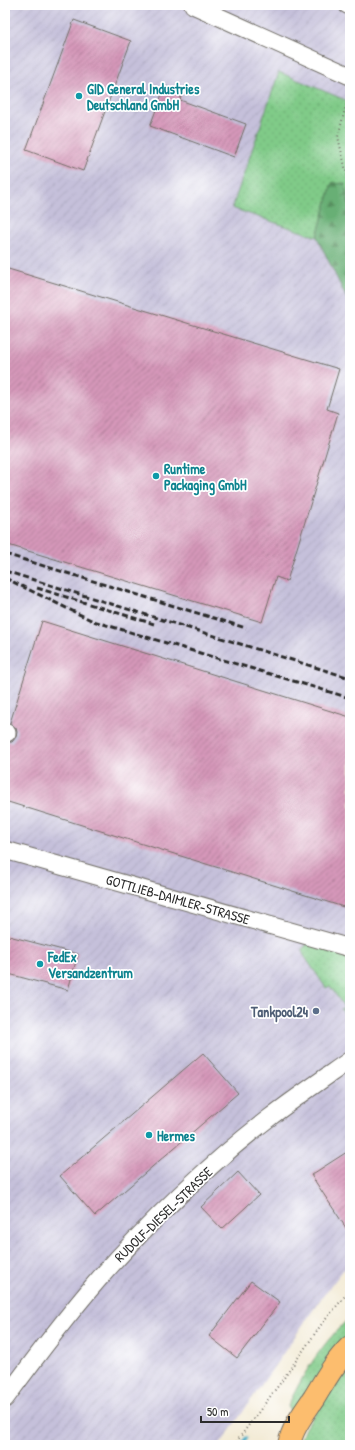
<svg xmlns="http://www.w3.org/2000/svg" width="355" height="1450" font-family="'Patrick Hand',sans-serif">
  <defs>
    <pattern id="industrial-furrows" width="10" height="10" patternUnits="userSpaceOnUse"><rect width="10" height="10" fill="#c5c0da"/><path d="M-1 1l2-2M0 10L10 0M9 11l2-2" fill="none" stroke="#a9a5bb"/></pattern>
    <pattern id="grass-dots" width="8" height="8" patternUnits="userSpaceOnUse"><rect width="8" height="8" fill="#80cb88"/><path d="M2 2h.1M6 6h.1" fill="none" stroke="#6fae76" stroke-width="1.8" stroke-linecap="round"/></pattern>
    <pattern id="forest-firs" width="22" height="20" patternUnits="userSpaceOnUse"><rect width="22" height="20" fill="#68af74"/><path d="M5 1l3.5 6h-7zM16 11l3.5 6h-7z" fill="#568f5f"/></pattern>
    <pattern id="building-hatch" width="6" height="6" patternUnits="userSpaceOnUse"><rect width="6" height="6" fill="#d597b9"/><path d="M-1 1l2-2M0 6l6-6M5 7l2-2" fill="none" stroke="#ad7b97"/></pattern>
  </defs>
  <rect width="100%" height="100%" fill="#fff"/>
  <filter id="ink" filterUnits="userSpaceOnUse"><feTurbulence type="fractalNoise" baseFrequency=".025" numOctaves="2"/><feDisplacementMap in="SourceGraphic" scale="8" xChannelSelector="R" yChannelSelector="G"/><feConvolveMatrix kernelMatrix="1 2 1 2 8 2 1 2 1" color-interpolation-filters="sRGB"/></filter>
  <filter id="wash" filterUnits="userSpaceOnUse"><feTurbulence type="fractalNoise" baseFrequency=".012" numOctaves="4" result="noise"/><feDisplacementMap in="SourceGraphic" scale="16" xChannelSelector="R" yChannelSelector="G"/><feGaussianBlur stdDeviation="0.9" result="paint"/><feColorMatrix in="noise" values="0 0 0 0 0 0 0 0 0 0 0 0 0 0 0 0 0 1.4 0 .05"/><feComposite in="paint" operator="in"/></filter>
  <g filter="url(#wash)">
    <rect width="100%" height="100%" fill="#f3ebd6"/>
    <!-- industrial -->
    <path fill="url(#industrial-furrows)" d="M 5,5 L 350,5 L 350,1276 L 344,1269 L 320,1300 L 220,1445 L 5,1445 Z"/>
    <!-- grass -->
    <path fill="url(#grass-dots)" stroke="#567b5a" d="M 279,72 L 350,102 L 350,132 L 348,142 L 350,150 L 350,211 L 345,184 L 332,183 L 317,237 L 232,208 Z
      M 307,944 L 350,954 L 350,1022 L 341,1009 L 344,1007 L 330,986 L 326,988 L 303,954 L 303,949 Z
      M 350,1317 L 350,1337 L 293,1417 L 288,1406 C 305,1370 321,1345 350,1317 Z
      M 350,1361 L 350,1445 L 298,1445 L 305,1428 Z"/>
    <!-- forest -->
    <path fill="url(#forest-firs)" stroke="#4a6d50" d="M 332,183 L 345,184 L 350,211 L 350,305 L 317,237 Z"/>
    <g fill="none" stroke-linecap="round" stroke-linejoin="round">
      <!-- stream -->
      <path stroke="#4bafca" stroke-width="3.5" d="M 242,1445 L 246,1438"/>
    </g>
    <g id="blocks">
      <!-- building -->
      <path fill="url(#building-hatch)" d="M 74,20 L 131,41 L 83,171 L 26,150 Z
        M 165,86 L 182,92 L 180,100 L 246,124 L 234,157 L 150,126 Z
        M 5,268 L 339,369 L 327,409 L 338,413 L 287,581 L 276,577 L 262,622 L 5,544 Z
        M 42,621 L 350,717 L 350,909 L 5,801 L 5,742 L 12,742 L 16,737 L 17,732 L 16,728 L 10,723 Z
        M 5,935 L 78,954 L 68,990 L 5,973 Z
        M 203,1053 L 238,1093 L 95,1216 L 60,1176 Z
        M 350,1150 L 350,1234 L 311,1175 Z
        M 238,1172 L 259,1195 L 222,1229 L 201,1207 Z
        M 251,1281 L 280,1302 L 237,1358 L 209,1336 Z"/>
    </g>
  </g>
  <g filter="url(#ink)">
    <use href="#blocks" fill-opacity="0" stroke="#716e67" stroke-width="1"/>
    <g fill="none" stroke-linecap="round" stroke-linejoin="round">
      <defs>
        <path id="minor" d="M 193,5 L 350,76
          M 347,5 L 350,6
          M 5,732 L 7,733
          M 5,850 L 350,948
          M 5,1399 C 35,1358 65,1318 98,1280 C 150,1221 207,1166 269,1118 C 295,1098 323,1079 350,1060"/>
        <path id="highway" d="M 289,1445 C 292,1428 304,1413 314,1398 C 325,1380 335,1362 350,1347"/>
      </defs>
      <!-- minor casing -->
      <use href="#minor" stroke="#716e67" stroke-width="19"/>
      <!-- highway casing -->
      <use href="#highway" stroke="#716e67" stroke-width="24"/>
      <!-- path -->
      <path stroke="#716e67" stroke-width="2" stroke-dasharray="1 3" stroke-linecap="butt" d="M 350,89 L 338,137 L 347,175 L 350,183
        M 234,1445 L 281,1382 L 321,1325 L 350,1290"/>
      <!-- minor -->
      <use href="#minor" stroke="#fff" stroke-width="17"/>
      <!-- highway -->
      <use href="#highway" stroke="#fcbd6e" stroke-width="22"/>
      <!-- rail -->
      <path stroke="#2b2b2b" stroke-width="3" stroke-dasharray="6 3" stroke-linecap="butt" d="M 5,554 L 246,628
        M 5,571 L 350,678
        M 5,578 L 93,621 L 350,698
        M 37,588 L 154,624"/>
    </g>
  </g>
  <!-- markers -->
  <g fill="#0f9aa8" stroke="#fff" stroke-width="1.5">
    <circle cx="79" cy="96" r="4"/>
    <circle cx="156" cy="476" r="4"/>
    <circle cx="40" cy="964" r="4"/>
    <circle cx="149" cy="1135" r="4"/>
  </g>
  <circle fill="#5c6f8a" stroke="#fff" stroke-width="1.5" cx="316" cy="1011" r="4"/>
  <g text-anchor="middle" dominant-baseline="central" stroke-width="3.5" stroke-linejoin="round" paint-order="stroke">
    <!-- culture labels -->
    <g font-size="14" font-weight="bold" fill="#0d838f" stroke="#fff" text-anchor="start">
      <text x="87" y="88">GID General Industries<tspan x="87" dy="16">Deutschland GmbH</tspan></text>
      <text x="164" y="468">Runtime<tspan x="164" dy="16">Packaging GmbH</tspan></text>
      <text x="48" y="956">FedEx<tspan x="48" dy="16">Versandzentrum</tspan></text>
      <text x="157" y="1135">Hermes</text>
    </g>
    <!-- street labels -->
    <g font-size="14" fill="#2b2b2b" stroke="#fff">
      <text transform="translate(178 899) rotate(16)">GOTTLIEB-DAIMLER-STRASSE</text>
      <text transform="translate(163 1214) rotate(-44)">RUDOLF-DIESEL-STRASSE</text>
    </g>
    <!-- service labels -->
    <g font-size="14" font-weight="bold" fill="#4e5e75" stroke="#fff" text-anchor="end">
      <text x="308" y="1011">Tankpool24</text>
    </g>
  </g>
  <!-- margin -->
  <rect width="355" height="1450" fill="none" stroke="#fff" stroke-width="20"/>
  <!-- scale -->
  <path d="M201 1416v6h88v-6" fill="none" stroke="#2b2b2b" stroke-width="2"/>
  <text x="207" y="1416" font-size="12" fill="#2b2b2b" stroke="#ffffff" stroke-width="3" paint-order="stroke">50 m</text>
</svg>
